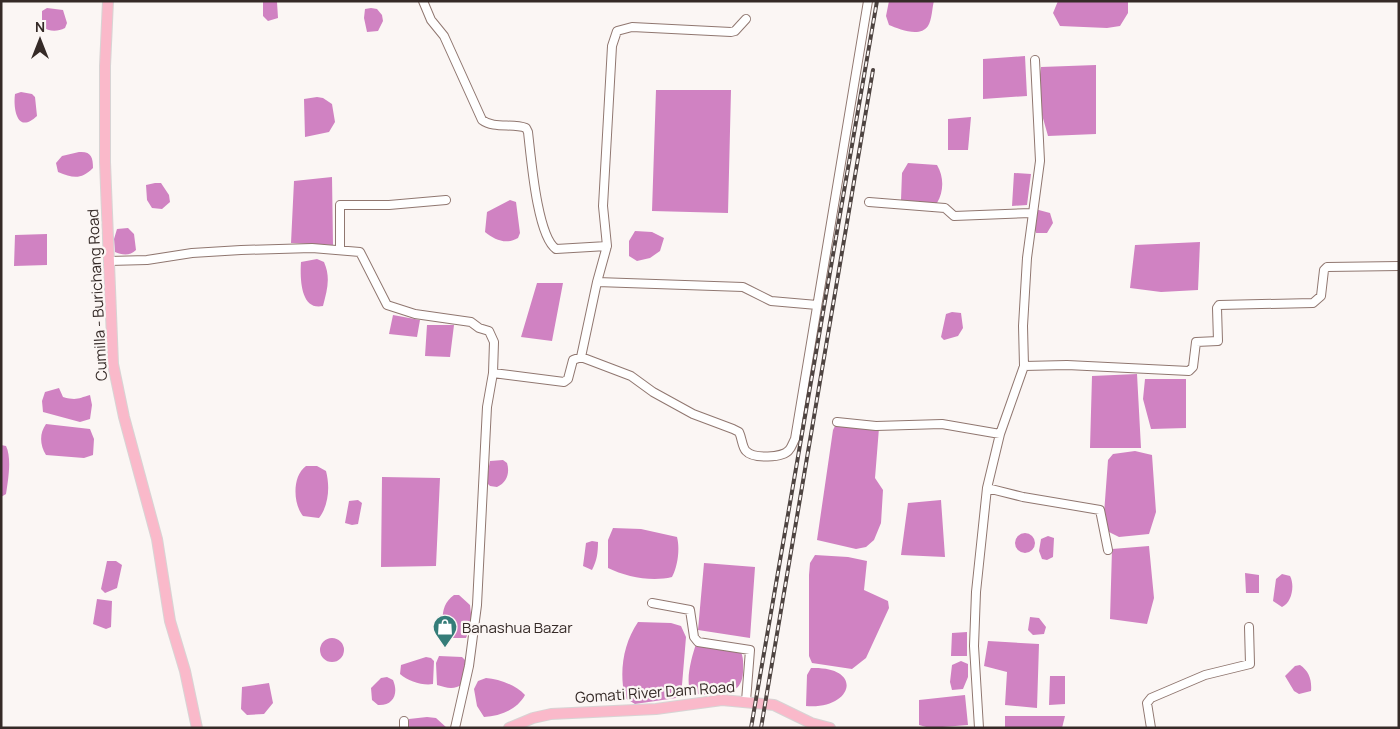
<svg xmlns="http://www.w3.org/2000/svg" width="1400" height="729" font-family="Manrope,sans-serif">
  <rect width="100%" height="100%" fill="#fbf6f4"/>
  <!-- water -->
  <path fill="#d082c2" d="M 263,1 L 277,2 L 278,18 L 268,21 L 263,16 Z
    M 889,1 L 934,1 C 932,8 932,20 928,26 C 920,38 899,29 889,25 L 886,16 Z
    M 1058,1 L 1128,1 L 1128,13 L 1120,26 L 1107,28 L 1060,26 L 1053,13 Z
    M 47,8 L 63,10 L 67,23 L 65,28 C 57,32 49,32 42,26 L 42,11 Z
    M 371,8 L 377,9 L 382,15 L 383,21 L 378,31 L 367,32 L 364,18 L 365,9 Z
    M 1025,56 L 1027,96 L 983,99 L 983,59 Z
    M 1096,65 L 1096,134 L 1048,136 L 1037,97 L 1041,67 Z
    M 656,90 L 731,90 L 728,213 L 652,211 Z
    M 21,92 L 32,94 L 35,97 L 37,116 C 17,135 13,108 15,94 Z
    M 317,97 L 323,98 L 332,104 L 335,122 L 329,132 L 305,137 L 304,99 Z
    M 971,117 L 968,150 L 948,150 L 948,119 Z
    M 79,152 C 91,151 93,157 93,168 C 81,180 73,178 58,172 L 56,163 L 62,156 Z
    M 908,163 L 937,165 C 944,177 944,191 937,203 L 929,205 L 901,200 L 902,173 Z
    M 1014,173 L 1031,174 L 1027,205 L 1012,206 Z
    M 332,177 L 333,245 L 291,243 L 294,181 Z
    M 155,183 L 161,183 L 169,195 L 170,202 L 162,209 L 152,208 L 147,200 L 146,185 Z
    M 510,200 L 516,202 L 520,233 L 518,238 C 506,245 495,240 485,232 L 487,212 Z
    M 1035,209 L 1050,213 L 1053,223 L 1047,233 L 1036,233 L 1034,227 Z
    M 128,228 L 134,234 L 136,250 C 130,256 122,255 115,252 L 114,239 L 117,229 Z
    M 635,231 L 652,232 L 664,238 L 660,251 L 650,258 L 637,261 L 629,256 L 629,241 Z
    M 47,234 L 47,265 L 14,266 L 15,235 Z
    M 1200,242 L 1198,290 L 1161,292 L 1130,288 L 1135,245 Z
    M 317,259 L 324,262 C 331,278 327,290 323,306 C 300,311 300,277 301,262 Z
    M 537,283 L 563,283 L 552,341 L 521,337 Z
    M 952,312 L 961,313 L 963,328 L 958,336 L 944,340 L 941,337 L 946,314 Z
    M 393,315 L 420,320 L 417,337 L 389,334 Z
    M 427,325 L 454,325 L 450,357 L 425,356 Z
    M 1137,374 L 1141,448 L 1090,448 L 1092,376 Z
    M 1145,379 L 1186,379 L 1186,428 L 1151,429 L 1143,399 Z
    M 59,388 L 63,397 C 77,401 79,398 90,395 L 92,405 L 90,419 L 80,422 L 43,412 L 42,401 L 45,392 Z
    M 46,424 L 90,429 L 94,439 L 93,455 L 84,458 L 46,455 C 40,445 39,434 46,424 Z
    M 841,424 L 879,428 L 875,478 L 883,490 L 881,523 L 874,540 L 866,547 L 856,549 L 817,540 L 833,430 L 835,426 Z
    M 1,445 L 6,446 C 12,458 8,481 6,494 L 1,497 Z
    M 1135,451 L 1152,455 L 1156,512 L 1149,534 L 1119,537 L 1107,531 L 1104,514 L 1108,460 L 1113,454 Z
    M 503,460 L 507,463 C 510,473 507,482 497,487 L 490,486 L 486,482 L 490,461 Z
    M 306,466 L 317,466 L 326,471 C 330,486 329,505 319,518 L 303,516 C 293,504 292,476 306,466 Z
    M 382,477 L 440,478 L 436,566 L 381,567 Z
    M 358,500 L 362,503 L 358,524 L 352,525 L 345,523 L 349,501 Z
    M 941,500 L 945,557 L 901,555 L 908,503 Z
    M 613,528 L 641,529 L 677,537 C 680,548 678,566 672,577 C 652,582 626,577 608,568 L 608,540 Z
    M1015 543a10 10 0 1 1 20 0a10 10 0 1 1-20 0Z
    M 1048,536 L 1054,538 L 1053,557 L 1047,560 L 1042,559 L 1039,551 L 1041,539 Z
    M 592,541 L 598,542 C 598,553 597,560 592,570 L 583,566 L 586,543 Z
    M 1149,546 L 1154,598 L 1147,624 L 1110,619 L 1112,549 Z
    M 815,555 L 848,557 L 867,561 L 864,590 L 888,601 L 889,608 L 866,658 L 852,669 L 812,663 L 809,656 L 809,575 L 810,563 Z
    M 107,561 L 116,561 L 122,565 L 117,588 L 105,593 L 101,589 Z
    M 704,563 L 755,567 L 750,638 L 698,630 Z
    M 1245,573 L 1259,575 L 1259,593 L 1246,593 Z
    M 1282,574 L 1290,576 C 1295,585 1292,603 1282,607 L 1273,601 L 1276,579 Z
    M 454,595 L 459,595 L 470,605 L 472,623 L 466,638 L 453,638 L 444,635 C 442,620 440,605 454,595 Z
    M 97,599 L 112,601 L 111,627 L 106,629 L 93,624 Z
    M 1030,617 L 1039,618 L 1046,627 L 1044,634 L 1033,635 L 1028,630 Z
    M 638,622 L 671,623 L 681,626 L 686,637 L 682,685 L 676,698 L 635,704 L 625,698 C 619,672 623,644 638,622 Z
    M 967,632 L 967,656 L 951,656 L 952,633 Z
    M320 650a12 12 0 1 1 24 0a12 12 0 1 1-24 0Z
    M 988,641 L 1039,644 L 1037,708 L 1005,705 L 1007,672 L 984,666 Z
    M 696,644 L 738,650 L 741,652 C 744,659 743,666 743,672 C 742,700 713,694 692,694 C 684,683 692,656 696,644 Z
    M 439,656 L 462,657 L 466,661 L 463,684 C 454,690 447,688 437,685 L 436,663 Z
    M 426,657 L 431,658 L 434,661 L 433,684 C 423,686 408,681 400,674 L 401,665 Z
    M 961,661 L 968,664 L 968,677 L 963,689 L 952,690 L 950,682 L 952,665 Z
    M 1300,665 C 1309,671 1312,680 1311,691 L 1299,694 L 1294,691 L 1285,676 L 1295,666 Z
    M 811,668 C 865,666 853,710 806,706 L 807,675 Z
    M 1050,676 L 1065,676 L 1065,704 L 1049,705 Z
    M 387,677 L 393,680 C 399,694 393,706 378,705 L 372,700 L 371,688 L 381,678 Z
    M 486,678 C 499,679 516,685 525,695 C 517,710 500,716 484,717 L 477,706 L 474,689 L 478,681 Z
    M 269,683 L 273,703 L 264,714 L 247,715 L 241,709 L 242,687 Z
    M 965,695 L 968,725 L 930,728 L 919,725 L 919,700 Z
    M 1005,716 L 1065,716 L 1062,728 L 1005,728 Z
    M 427,717 L 436,718 L 447,728 L 407,728 L 409,719 Z"/>
  <g fill="none" stroke-linecap="round" stroke-linejoin="round">
    <defs>
      <path id="minor" d="M 423,1 L 431,20 L 444,36 L 482,120 C 494,129 512,123 526,128 L 528,132 C 531,157 537,236 556,249 L 607,246
        M 869,202 L 945,208 L 954,216 L 1032,213
        M 340,249 L 340,205 L 389,205 L 446,200
        M 109,261 L 147,260 L 192,253 L 241,250 L 312,248 L 360,252 L 387,305 L 415,314 L 471,322 L 479,328 L 489,331 L 494,342 L 493,373
        M 597,282 L 743,287 L 771,301 L 817,305
        M 581,357 L 597,282 L 607,246 L 603,206 L 612,46 L 617,31 L 632,27 L 731,32 L 735,31 L 746,19
        M 1024,366 L 1023,326 L 1027,258 L 1040,161 L 1035,60
        M 837,422 L 876,426 L 942,424 L 1000,434 L 1024,366 L 1067,365 L 1189,371 L 1193,367 L 1196,342 L 1218,341 L 1217,308 L 1219,305 L 1313,303 L 1321,296 L 1324,270 L 1327,267 L 1399,266
        M 987,488 L 1023,497 L 1100,510 L 1108,550
        M 652,603 L 690,610 L 694,637 L 698,642 L 750,650 L 746,701
        M 404,721 L 404,728
        M 455,728 L 469,666 L 477,605 L 487,407 L 493,373 L 564,382 L 568,379 L 573,360 L 581,357 L 631,376 L 653,392 L 693,414 L 733,429 L 739,432 C 742,438 742,447 746,451 C 753,459 783,458 789,450 C 792,447 793,442 795,439 L 868,1
        M 979,728 L 974,646 L 976,592 L 987,488 L 1000,434
        M 1151,728 L 1147,703 L 1151,698 L 1205,675 L 1250,664 L 1249,627"/>
      <path id="major" d="M 108,1 L 105,66 L 105,162 L 113,364 L 124,417 L 157,539 L 170,621 L 185,671 L 197,728
        M 509,728 L 533,718 L 551,714 L 656,709 L 722,700 L 774,705 L 811,723 L 830,728"/>
    </defs>
    <!-- minor casing -->
    <use href="#minor" stroke="#907770" stroke-width="10"/>
    <!-- major casing -->
    <use href="#major" stroke="#d7d4d4" stroke-width="12"/>
    <!-- minor -->
    <use href="#minor" stroke="#fff" stroke-width="8"/>
    <!-- major -->
    <use href="#major" stroke="#fab9ca" stroke-width="10"/>
    <defs>
      <path id="rail" d="M 751,728 L 877,1
        M 761,728 L 873,70"/>
    </defs>
    <!-- rail casing -->
    <use href="#rail" stroke="#4e4441" stroke-width="4"/>
    <!-- rail -->
    <use href="#rail" stroke="#fbf6f4" stroke-width="2" stroke-dasharray="5.5" stroke-linecap="butt"/>
  </g>
  <!-- icons -->
  <defs>
    <symbol id="shop-pin" viewBox="-11 -11 22 30"><path d="M0 17L-7.5 6A9.5 9.5 0 1 1 7.5 6Z" fill="#357d79" stroke="#fbf6f4"/><path d="M-5-2.5h2.3a2.7 3.5 0 0 1 5.4 0H5L5.5 6h-11ZM-1.5-2.5h3a1.5 2.3 0 0 0-3 0Z" fill="#fff"/></symbol>
  </defs>
  <g fill-rule="evenodd">
    <use href="#shop-pin" x="431" y="613" width="28" height="38"/>
  </g>
  <g text-anchor="middle" dominant-baseline="central" stroke-width="4.5" stroke-linejoin="round" paint-order="stroke">
    <!-- street labels -->
    <g font-size="15" fill="#352a27" stroke="#fbf6f4">
      <text transform="translate(97 295) rotate(-93)">Cumilla - Burichang Road</text>
      <text transform="translate(655 692) rotate(-4)">Gomati River Dam Road</text>
    </g>
    <!-- poi labels -->
    <g font-size="15" fill="#352a27" stroke="#fbf6f4" text-anchor="start">
      <text x="462" y="627">Banashua Bazar</text>
    </g>
  </g>
  <!-- border -->
  <rect width="1400" height="729" fill="none" stroke="#352a27" stroke-width="5"/>
  <!-- north arrow -->
  <g transform="translate(40 40)" stroke="#fbf6f4" stroke-width="4" paint-order="stroke">
  <path d="M0-4L9 19L0 12L-9 19Z" fill="#352a27"/>
  <text y="-8" font-size="14" font-weight="bold" text-anchor="middle" fill="#352a27">N</text>
  </g>
</svg>
